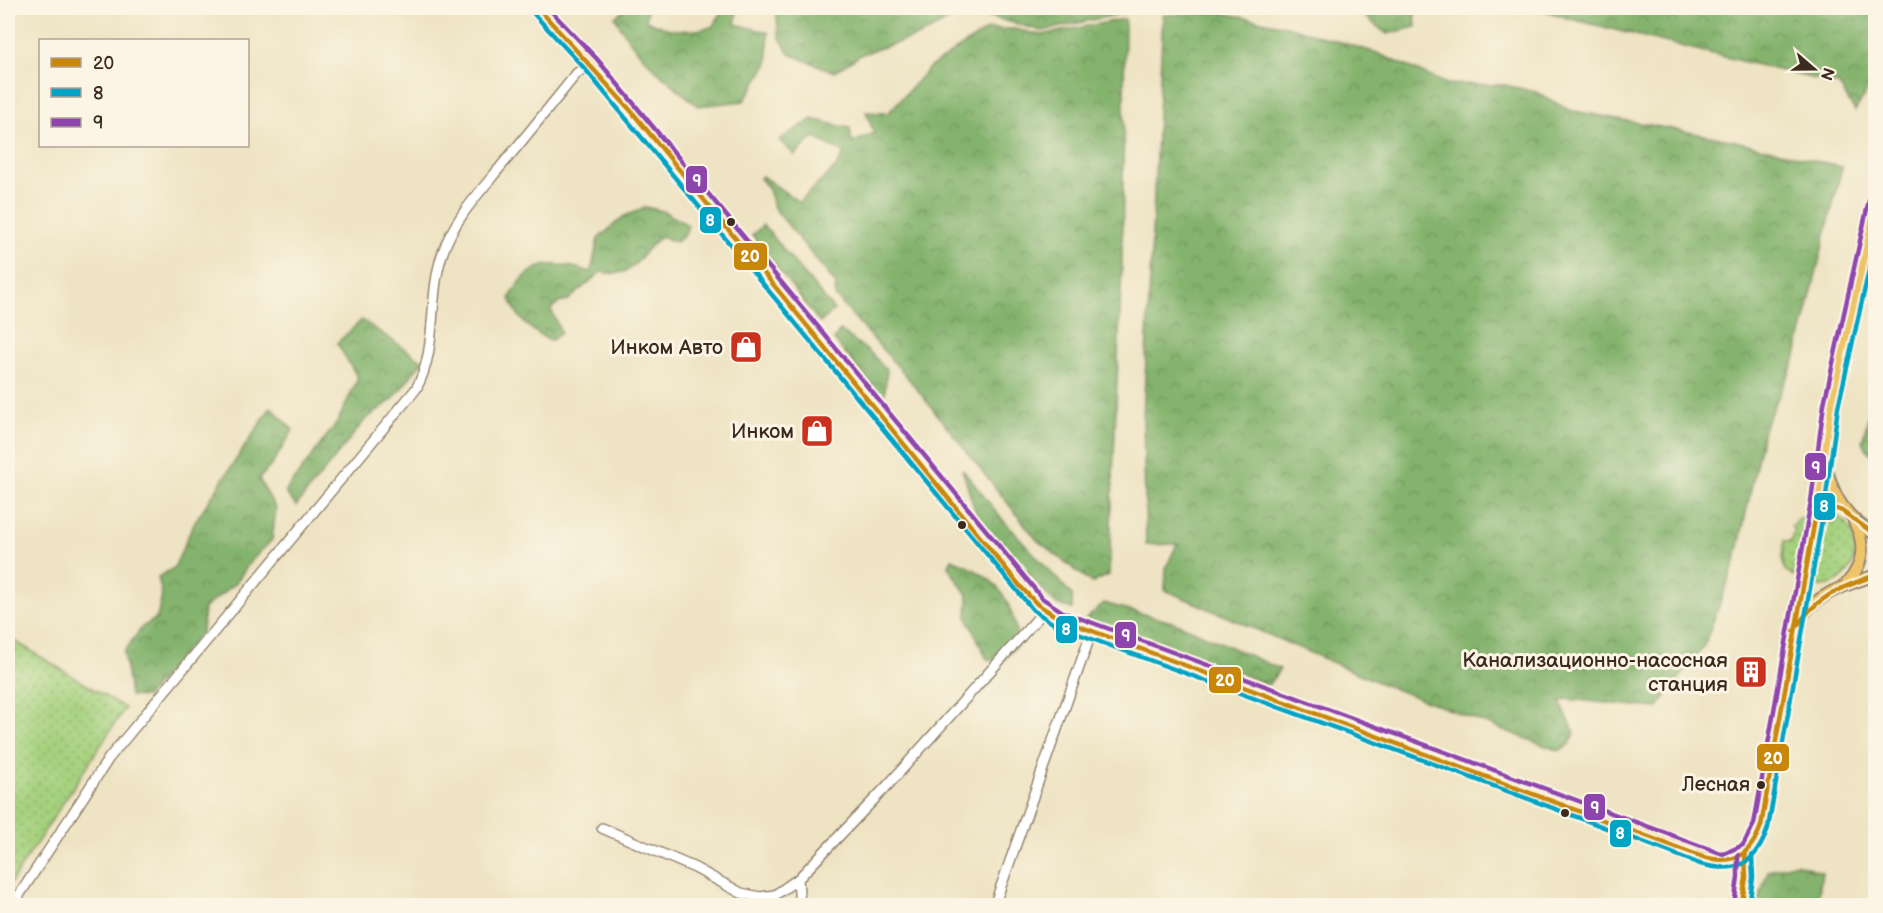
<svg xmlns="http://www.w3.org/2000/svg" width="1883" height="913" font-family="'Balsamiq Sans',sans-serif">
  <defs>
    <pattern id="grass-dots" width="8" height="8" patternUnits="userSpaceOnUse" patternTransform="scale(1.5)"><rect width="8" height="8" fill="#a6d17e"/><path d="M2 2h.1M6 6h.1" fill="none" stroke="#88aa67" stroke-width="1.8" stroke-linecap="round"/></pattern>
    <pattern id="forest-crowns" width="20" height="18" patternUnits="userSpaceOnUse" patternTransform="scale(1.5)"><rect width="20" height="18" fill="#84b36d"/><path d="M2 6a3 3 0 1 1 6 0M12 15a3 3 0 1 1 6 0" fill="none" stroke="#6d9259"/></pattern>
  </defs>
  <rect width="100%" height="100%" fill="#fcf5e5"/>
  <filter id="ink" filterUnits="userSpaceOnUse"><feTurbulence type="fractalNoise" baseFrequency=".0167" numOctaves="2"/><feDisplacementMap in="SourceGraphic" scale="12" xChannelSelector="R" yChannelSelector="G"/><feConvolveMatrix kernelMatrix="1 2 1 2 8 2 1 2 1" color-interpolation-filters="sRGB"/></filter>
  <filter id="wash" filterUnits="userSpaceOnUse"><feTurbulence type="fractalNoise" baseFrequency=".008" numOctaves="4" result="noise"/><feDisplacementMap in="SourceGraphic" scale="24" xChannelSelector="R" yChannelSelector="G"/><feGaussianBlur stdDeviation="1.35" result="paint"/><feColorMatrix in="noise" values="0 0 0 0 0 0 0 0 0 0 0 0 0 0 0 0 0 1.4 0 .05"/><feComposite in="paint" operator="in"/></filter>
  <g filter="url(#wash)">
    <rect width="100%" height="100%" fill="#eee3c2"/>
    <!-- grass -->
    <path fill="url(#grass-dots)" stroke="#707e4e" stroke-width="1.5" d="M 1830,515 C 1869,522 1862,588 1818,586 L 1814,583 L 1825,518 Z
      M 1804,517 L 1806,520 L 1794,576 L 1785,570 L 1782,558 L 1784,541 L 1791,542 L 1794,529 L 1791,527 L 1798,519 Z
      M 8,637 L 125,708 L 8,887 Z"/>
    <!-- forest -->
    <path fill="url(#forest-crowns)" stroke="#606e46" stroke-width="1.5" d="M 627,8 L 647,8 L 646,20 C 670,32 686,33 712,27 L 725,8 L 738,8 L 735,24 L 768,32 L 768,63 L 744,101 L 698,106 C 667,80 633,54 615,17 Z
      M 776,8 L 972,8 L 921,35 L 862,54 L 834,72 L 789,54 L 779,36 Z
      M 974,8 L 1124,8 L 1124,13 L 1042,31 L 984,15 Z
      M 1362,8 L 1395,8 L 1415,14 L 1416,27 L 1387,34 L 1360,13 Z
      M 1537,8 L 1875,8 L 1875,78 L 1855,111 L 1839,85 L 1567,18 Z
      M 1218,12 L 1286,26 L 1377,53 L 1447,84 L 1505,85 L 1536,92 L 1569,110 L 1731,140 L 1842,167 L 1795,360 L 1764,428 L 1736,560 L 1704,646 L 1657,708 L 1567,699 L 1560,702 L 1575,733 L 1570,744 L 1559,751 L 1387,686 L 1165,590 L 1166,568 L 1177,544 L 1146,545 L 1143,418 L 1163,15 Z
      M 1125,19 L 1122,263 L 1109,575 L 1092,583 L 1037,540 L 908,378 L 835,296 L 836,284 L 774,208 L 769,189 L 760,178 L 762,176 L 799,202 L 836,167 L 844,153 L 814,137 L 795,155 L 779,140 L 812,119 L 850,128 L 852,143 L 874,133 L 866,112 L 888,113 L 930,67 L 988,29 L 1015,29 L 1041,35 Z
      M 646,207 L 663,211 L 688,225 L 685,235 L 676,242 L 661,236 C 637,254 637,280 601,272 L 567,301 L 558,303 L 551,309 L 561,333 L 550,341 C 530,329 518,321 510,298 C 530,258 554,261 591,272 L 598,239 L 623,217 Z
      M 763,225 L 834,310 L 820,323 L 752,235 Z
      M 362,320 L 423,361 L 393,399 L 365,420 L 296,506 L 285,492 L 338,421 L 358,378 L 337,343 Z
      M 840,330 L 872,354 L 887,371 L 884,399 L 834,340 Z
      M 1875,392 L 1875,460 L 1862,442 Z
      M 271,407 L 293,430 L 273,463 L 259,479 L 276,509 L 272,540 L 250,562 L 235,584 L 204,608 L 202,632 L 146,697 L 130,696 L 124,652 L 142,627 L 157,618 L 162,595 L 158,577 L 174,568 L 194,523 Z
      M 962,469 L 1003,520 L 1072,595 L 1072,609 L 1056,604 L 978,520 Z
      M 952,559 C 1000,580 1009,593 1019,643 L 1002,662 L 987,659 L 967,617 L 968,596 L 948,567 Z
      M 1104,603 L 1179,624 L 1280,669 L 1268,685 L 1206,659 L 1086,619 Z
      M 1796,863 L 1822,872 L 1818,901 L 1815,905 L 1757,905 L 1768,871 Z"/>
  </g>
  <g filter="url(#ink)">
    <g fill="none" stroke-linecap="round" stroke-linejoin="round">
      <defs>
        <path id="minor" d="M 602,828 L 695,868 L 741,893 L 760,897 L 775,895 L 798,879 L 888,785 L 1045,610
          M 798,879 L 800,906
          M 12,906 L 109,758 L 416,389 C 439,348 427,297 443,252 C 454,219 480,192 502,165 C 527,135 552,104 577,73 L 591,64
          M 994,906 L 1092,631
          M 1741,906 L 1746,878 L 1745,855"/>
        <path id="major" d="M 538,8 L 591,64 L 1021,587 L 1037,604 L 1060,619 L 1375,736 L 1533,791 L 1703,857 L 1723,862 C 1746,858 1754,848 1761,826 L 1818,502 L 1831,406 L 1876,202
          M 1826,465 C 1833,497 1846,518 1876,535
          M 1846,584 C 1864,565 1866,544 1854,522
          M 1797,624 C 1813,594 1846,585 1876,575"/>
      </defs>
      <!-- minor casing -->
      <use href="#minor" stroke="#948670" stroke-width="12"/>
      <!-- major casing -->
      <use href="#major" stroke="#948670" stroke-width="14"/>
      <!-- minor -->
      <use href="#minor" stroke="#fff" stroke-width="9"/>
      <!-- major -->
      <use href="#major" stroke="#eec469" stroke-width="10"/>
      <defs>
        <path id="bus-1" d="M 538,8 L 632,112 L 1021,587 L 1037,604 L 1060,619 L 1703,857 C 1734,865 1750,856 1761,826 L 1818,502 L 1842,511 L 1876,535
          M 1794,631 C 1813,598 1841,587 1876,575
          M 1741,906 L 1746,878 L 1745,855"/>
        <path id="bus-2" d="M 533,13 L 585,69 L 1033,610 L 1057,626 C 1272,706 1487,781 1700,864 C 1737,874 1756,864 1768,828 L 1825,503 L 1838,407 L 1876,239
          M 1749,906 L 1753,878 L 1752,855"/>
        <path id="bus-3" d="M 548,8 L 597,59 L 1042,598 L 1063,612 L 1723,854 L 1743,845 L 1754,824 L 1811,501 L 1824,404 L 1869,200
          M 1734,905 L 1738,877 L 1738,855"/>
      </defs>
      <!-- bus-1 casing -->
      <use href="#bus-1" stroke="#fcf5e5" stroke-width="9"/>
      <!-- bus-2 casing -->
      <use href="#bus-2" stroke="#fcf5e5" stroke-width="9"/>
      <!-- bus-3 casing -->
      <use href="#bus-3" stroke="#fcf5e5" stroke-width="9"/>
      <!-- bus-1 -->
      <use href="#bus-1" stroke="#c88708" stroke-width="4.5"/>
      <!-- bus-2 -->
      <use href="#bus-2" stroke="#03a3c5" stroke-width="4.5"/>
      <!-- bus-3 -->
      <use href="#bus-3" stroke="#8e44ad" stroke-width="4.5"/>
    </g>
  </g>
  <!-- icons -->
  <defs>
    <symbol id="shop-square" viewBox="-11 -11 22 22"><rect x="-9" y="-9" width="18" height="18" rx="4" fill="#c8321e" stroke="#fcf5e5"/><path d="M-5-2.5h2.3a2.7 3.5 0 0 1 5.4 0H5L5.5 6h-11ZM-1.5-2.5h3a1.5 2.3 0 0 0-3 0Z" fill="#fff"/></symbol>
    <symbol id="building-square" viewBox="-11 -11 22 22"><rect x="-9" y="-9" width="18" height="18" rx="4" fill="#c8321e" stroke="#fcf5e5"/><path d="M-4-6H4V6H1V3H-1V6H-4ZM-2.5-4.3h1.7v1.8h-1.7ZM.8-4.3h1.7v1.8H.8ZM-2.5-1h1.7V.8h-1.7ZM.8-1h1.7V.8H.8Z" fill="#fff"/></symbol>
  </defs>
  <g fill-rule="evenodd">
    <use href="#shop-square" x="727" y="328" width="38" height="38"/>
    <use href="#shop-square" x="798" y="412" width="38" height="38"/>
    <use href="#building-square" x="1732" y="653" width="38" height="38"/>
  </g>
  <!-- markers -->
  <g fill="#3b2a1e" stroke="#fcf5e5" stroke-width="2">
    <circle cx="731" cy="222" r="5"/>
    <circle cx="962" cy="525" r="5"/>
    <circle cx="1761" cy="785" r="5"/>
    <circle cx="1565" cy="813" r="5"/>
  </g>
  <g text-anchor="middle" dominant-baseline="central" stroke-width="6" stroke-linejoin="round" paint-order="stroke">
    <!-- bus labels -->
    <g font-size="20" fill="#3b2a1e" stroke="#fcf5e5" text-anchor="end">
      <text x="1750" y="785">Лесная</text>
    </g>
    <!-- poi labels -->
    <g font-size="21" fill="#3b2a1e" stroke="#fcf5e5" text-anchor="end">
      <text x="723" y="347">Инком Авто</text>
      <text x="794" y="431">Инком</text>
      <text x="1728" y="660">Канализационно-насосная<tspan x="1728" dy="24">станция</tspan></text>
    </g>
  </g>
  <g stroke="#fcf5e5" stroke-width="2">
    <rect x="685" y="165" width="23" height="29" rx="6" fill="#8e44ad"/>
    <rect x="699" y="206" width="23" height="28" rx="6" fill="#03a3c5"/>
    <rect x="733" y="242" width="35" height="29" rx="6" fill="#c88708"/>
    <rect x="1804" y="452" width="23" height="29" rx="6" fill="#8e44ad"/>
    <rect x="1813" y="492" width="23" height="29" rx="6" fill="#03a3c5"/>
    <rect x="1055" y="615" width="23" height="29" rx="6" fill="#03a3c5"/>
    <rect x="1114" y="621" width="23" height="28" rx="6" fill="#8e44ad"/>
    <rect x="1208" y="666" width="34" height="28" rx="6" fill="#c88708"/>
    <rect x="1756" y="743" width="34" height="29" rx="6" fill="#c88708"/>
    <rect x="1583" y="793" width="23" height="28" rx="6" fill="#8e44ad"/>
    <rect x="1609" y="819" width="23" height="29" rx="6" fill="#03a3c5"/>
  </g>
  <g font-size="16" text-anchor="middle" font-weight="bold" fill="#fff">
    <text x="697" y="186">9</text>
    <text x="710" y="226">8</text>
    <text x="750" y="262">20</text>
    <text x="1816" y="473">9</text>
    <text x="1824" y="512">8</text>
    <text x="1066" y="635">8</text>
    <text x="1126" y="641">9</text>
    <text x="1225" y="686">20</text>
    <text x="1773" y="764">20</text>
    <text x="1595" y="813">9</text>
    <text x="1620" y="839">8</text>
  </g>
  <!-- margin -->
  <rect width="1883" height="913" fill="none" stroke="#fcf5e5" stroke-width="30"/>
  <!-- legend -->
  <rect x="39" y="39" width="210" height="108" fill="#fcf5e5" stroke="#afa495" stroke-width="1.5"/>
  <rect x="51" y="58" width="30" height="9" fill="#c88708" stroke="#afa495" stroke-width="1.5"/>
  <text x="93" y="69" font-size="18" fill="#3b2a1e">20</text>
  <rect x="51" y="88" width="30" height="9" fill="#03a3c5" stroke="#afa495" stroke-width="1.5"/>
  <text x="93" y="99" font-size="18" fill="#3b2a1e">8</text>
  <rect x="51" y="118" width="30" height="9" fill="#8e44ad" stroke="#afa495" stroke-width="1.5"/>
  <text x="93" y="129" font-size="18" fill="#3b2a1e">9</text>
  <!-- north arrow -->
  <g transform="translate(1814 69) rotate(110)" stroke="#fcf5e5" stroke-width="4.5" paint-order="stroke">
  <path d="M0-4.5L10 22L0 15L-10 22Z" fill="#3b2a1e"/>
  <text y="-9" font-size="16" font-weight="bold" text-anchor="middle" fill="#3b2a1e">N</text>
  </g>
</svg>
